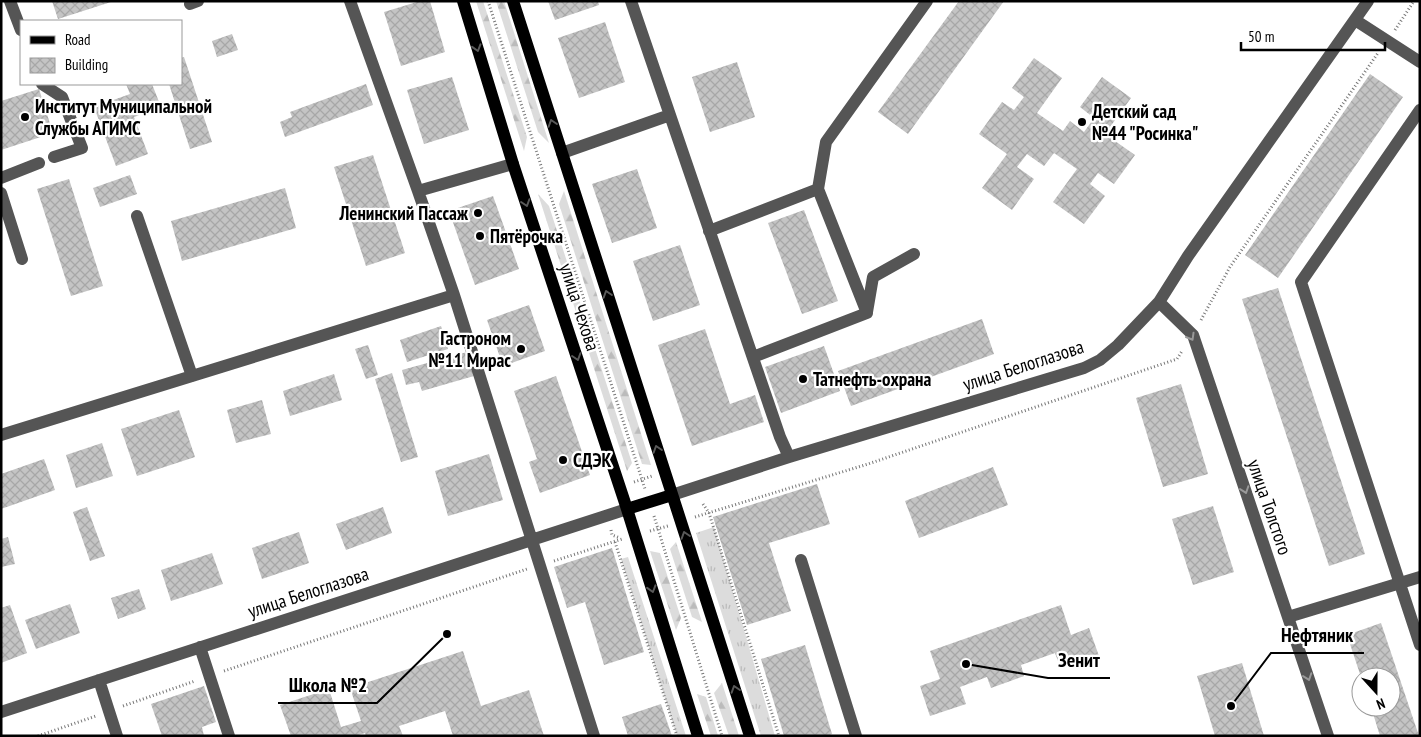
<svg xmlns="http://www.w3.org/2000/svg" width="1421" height="737" font-family="'PT Sans Narrow',sans-serif">
  <defs>
    <pattern id="grass-tufts" width="24" height="20" patternUnits="userSpaceOnUse" patternTransform="scale(1.25)"><rect width="24" height="20" fill="#dcdcdc"/><path d="M3 7l-1-3M5 7V3M7 7l1-3M15 17l-1-3M17 17v-4M19 17l1-3" fill="none" stroke="#bbb"/></pattern>
    <pattern id="forest-firs" width="22" height="20" patternUnits="userSpaceOnUse" patternTransform="scale(1.25)"><rect width="22" height="20" fill="#dcdcdc"/><path d="M5 1l3.5 6h-7zM16 11l3.5 6h-7z" fill="#bbb"/></pattern>
    <pattern id="building-cross-hatch" width="8" height="8" patternUnits="userSpaceOnUse" patternTransform="scale(1.25)"><rect width="8" height="8" fill="#c4c4c4"/><path d="M0 0l8 8M0 8l8-8" fill="none" stroke="#a7a7a7"/></pattern>
  </defs>
  <rect width="100%" height="100%" fill="#fff"/>
  <!-- grass -->
  <path fill="url(#grass-tufts)" d="M 714,527 L 775,736 L 761,736 L 696,533 Z
    M 628,557 L 686,736 L 677,736 L 621,559 Z"/>
  <!-- forest -->
  <path fill="url(#forest-firs)" d="M 476,1 L 483,1 L 527,137 L 524,151 Z
    M 496,1 L 504,1 L 549,143 L 538,132 Z
    M 564,191 L 651,465 L 642,464 L 559,204 Z
    M 538,194 L 549,206 L 632,463 L 627,471 Z
    M 676,542 L 702,622 L 692,617 L 670,549 Z
    M 650,551 L 660,553 L 681,618 L 676,630 Z
    M 722,683 L 739,736 L 729,736 L 714,693 Z
    M 697,694 L 706,697 L 718,736 L 711,736 Z"/>
  <!-- building -->
  <path fill="url(#building-cross-hatch)" d="M 52,1 L 111,1 L 111,2 L 58,19 Z
    M 420,1 L 430,1 L 445,52 L 401,66 L 384,12 Z
    M 548,1 L 598,1 L 599,5 L 555,20 Z
    M 959,1 L 1004,1 L 908,134 L 878,112 Z
    M 605,22 L 625,82 L 579,98 L 558,38 Z
    M 232,34 L 238,50 L 217,57 L 212,41 Z
    M 184,57 L 212,142 L 190,149 L 169,84 L 181,84 L 181,58 Z
    M 1034,58 L 1062,78 L 1037,113 L 1063,131 L 1070,121 L 1084,132 L 1094,118 L 1080,107 L 1102,77 L 1131,98 L 1105,134 L 1135,155 L 1114,184 L 1098,173 L 1090,184 L 1105,196 L 1084,224 L 1053,202 L 1077,169 L 1054,153 L 1044,166 L 1027,154 L 1017,167 L 1034,179 L 1012,210 L 982,188 L 1007,154 L 979,134 L 1002,102 L 1014,110 L 1024,97 L 1012,88 Z
    M 737,62 L 755,117 L 710,132 L 692,77 Z
    M 1370,74 L 1403,97 L 1278,278 L 1245,255 Z
    M 452,77 L 469,130 L 424,144 L 407,90 Z
    M 126,84 L 152,84 L 161,107 L 134,117 L 148,154 L 116,166 L 94,107 L 130,94 Z
    M 366,84 L 373,105 L 285,137 L 280,122 L 292,117 L 290,112 Z
    M 39,89 L 53,133 L 1,150 L 1,101 Z
    M 373,155 L 405,253 L 366,266 L 334,167 Z
    M 637,169 L 657,228 L 612,243 L 592,184 Z
    M 130,175 L 137,194 L 100,207 L 93,188 Z
    M 69,179 L 103,286 L 71,296 L 37,189 Z
    M 285,188 L 296,228 L 182,261 L 171,221 Z
    M 493,196 L 519,269 L 475,285 L 449,211 Z
    M 804,210 L 838,301 L 802,314 L 768,223 Z
    M 680,245 L 700,305 L 653,321 L 633,261 Z
    M 1278,288 L 1365,554 L 1329,566 L 1242,299 Z
    M 529,305 L 545,351 L 503,366 L 487,320 Z
    M 982,319 L 994,354 L 851,406 L 838,371 Z
    M 441,326 L 448,349 L 407,362 L 400,340 Z
    M 705,329 L 730,404 L 755,395 L 764,422 L 692,446 L 658,345 Z
    M 368,345 L 378,375 L 366,379 L 355,349 Z
    M 824,346 L 840,391 L 781,413 L 765,367 Z
    M 467,352 L 474,376 L 422,391 L 419,382 L 406,385 L 402,370 Z
    M 392,373 L 418,457 L 401,462 L 375,379 Z
    M 334,374 L 342,400 L 290,416 L 283,391 Z
    M 556,376 L 590,475 L 540,493 L 529,462 L 537,459 L 514,391 Z
    M 1181,384 L 1208,474 L 1163,487 L 1136,398 Z
    M 262,400 L 271,434 L 236,443 L 227,410 Z
    M 179,410 L 195,457 L 137,476 L 121,429 Z
    M 102,443 L 113,476 L 76,488 L 66,455 Z
    M 489,454 L 503,500 L 448,516 L 435,471 Z
    M 44,459 L 55,490 L 1,509 L 1,474 Z
    M 993,467 L 1008,505 L 919,538 L 905,501 Z
    M 817,484 L 830,524 L 769,543 L 791,611 L 747,625 L 713,517 Z
    M 1213,506 L 1234,572 L 1193,585 L 1172,519 Z
    M 87,507 L 105,556 L 90,561 L 73,512 Z
    M 383,507 L 392,533 L 346,550 L 336,524 Z
    M 299,532 L 309,563 L 262,579 L 252,548 Z
    M 8,537 L 15,564 L 1,567 L 1,539 Z
    M 612,548 L 644,652 L 604,665 L 585,602 L 567,608 L 554,567 Z
    M 212,553 L 223,584 L 171,601 L 161,570 Z
    M 139,589 L 146,609 L 118,619 L 111,598 Z
    M 70,604 L 80,633 L 36,649 L 25,620 Z
    M 10,605 L 27,653 L 1,663 L 1,608 Z
    M 1061,605 L 1071,635 L 1089,628 L 1099,656 L 1061,669 L 1055,653 L 1021,665 L 1024,676 L 991,688 L 987,677 L 960,687 L 966,704 L 930,716 L 920,686 L 940,679 L 930,651 Z
    M 1381,623 L 1419,736 L 1380,736 L 1371,707 L 1391,707 L 1391,677 L 1361,677 L 1347,635 Z
    M 805,645 L 832,734 L 828,736 L 784,736 L 761,659 Z
    M 463,651 L 481,706 L 529,690 L 544,736 L 453,736 L 445,711 L 399,726 L 403,736 L 366,736 L 365,733 L 355,736 L 291,736 L 280,705 L 329,689 L 341,727 L 361,721 L 350,688 Z
    M 1242,663 L 1264,736 L 1215,736 L 1197,676 Z
    M 204,686 L 216,722 L 202,727 L 204,736 L 162,736 L 151,704 Z
    M 661,704 L 672,736 L 628,736 L 622,717 Z"/>
  <g fill="none" stroke-linecap="round" stroke-linejoin="round">
    <!-- path -->
    <path stroke="#777" stroke-width="3" stroke-dasharray="1 2.5" stroke-linecap="butt" d="M 488,1 L 645,489
      M 1395,30 L 1414,1
      M 1201,320 L 1230,267 L 1378,53
      M 634,482 L 652,476
      M 703,504 L 709,513 L 779,736
      M 654,516 L 722,736
      M 695,517 L 868,464 L 1177,359 L 1182,351
      M 611,530 L 612,535 L 620,538
      M 650,531 L 668,526
      M 615,542 L 677,736
      M 554,561 L 622,539
      M 224,671 L 527,569
      M 123,706 L 195,681
      M 38,736 L 96,716"/>
    <!-- minor -->
    <path stroke="#555" stroke-width="12" d="M 10,1 L 21,30
      M 350,1 L 418,191
      M 631,1 L 780,437 L 789,457
      M 190,4 L 198,1
      M 1355,20 L 1420,62
      M 42,84 L 62,97 L 82,148 L 54,157
      M 1420,110 L 1301,282 L 1420,645
      M 562,153 L 670,115
      M 1,178 L 39,163
      M 1,193 L 22,259
      M 137,216 L 192,376
      M 709,231 L 818,189
      M 454,295 L 418,191 L 513,164
      M 1159,302 L 1193,335 L 1328,736
      M 867,312 L 873,277 L 914,254
      M 753,357 L 867,313 L 818,189 L 826,142 L 927,1
      M 1,435 L 454,295 L 594,736
      M 672,495 L 789,457 L 1084,368 L 1100,360 L 1118,345 L 1159,302 L 1188,256 L 1368,1
      M 801,560 L 856,736
      M 1288,617 L 1420,577
      M 200,647 L 229,736
      M 99,680 L 117,736
      M 1,712 L 627,509"/>
    <!-- major -->
    <path stroke="#000" stroke-width="12" d="M 463,1 L 513,164 L 627,509 L 698,736
      M 513,1 L 750,736
      M 627,509 L 672,495"/>
  </g>
  <!-- one-way arrows -->
  <defs><path id="oneway-chevron" d="M-2-3.5L2.5 0L-2 3.5" fill="none" stroke-width="1.6" stroke-linecap="round" stroke-linejoin="round" transform="scale(1.25)"/></defs>
  <g stroke="#595959">
    <use href="#oneway-chevron" transform="translate(477 48) rotate(73)"/>
    <use href="#oneway-chevron" transform="translate(552 123) rotate(-108)"/>
    <use href="#oneway-chevron" transform="translate(526 203) rotate(72)"/>
    <use href="#oneway-chevron" transform="translate(607 294) rotate(-108)"/>
    <use href="#oneway-chevron" transform="translate(577 357) rotate(72)"/>
    <use href="#oneway-chevron" transform="translate(657 449) rotate(-108)"/>
    <use href="#oneway-chevron" transform="translate(685 535) rotate(-108)"/>
    <use href="#oneway-chevron" transform="translate(652 589) rotate(73)"/>
    <use href="#oneway-chevron" transform="translate(735 689) rotate(-108)"/>
  </g>
  <g stroke="#999">
    <use href="#oneway-chevron" transform="translate(1191 337) rotate(60)"/>
    <use href="#oneway-chevron" transform="translate(1245 490) rotate(71)"/>
    <use href="#oneway-chevron" transform="translate(1308 677) rotate(71)"/>
  </g>
  <!-- markers -->
  <g fill="#000" stroke="#fff" stroke-width="2">
    <circle cx="25" cy="117" r="5"/>
    <circle cx="1082" cy="122" r="5"/>
    <circle cx="478" cy="213" r="5"/>
    <circle cx="480" cy="236" r="5"/>
    <circle cx="521" cy="349" r="5"/>
    <circle cx="803" cy="379" r="5"/>
    <circle cx="563" cy="460" r="5"/>
  </g>
  <g text-anchor="middle" dominant-baseline="central" stroke-width="4.5" stroke-linejoin="round" paint-order="stroke">
    <!-- poi labels -->
    <g font-size="19" font-weight="bold" fill="#000" stroke="#fff" text-anchor="start">
      <text x="35" y="106">Институт Муниципальной<tspan x="35" dy="22">Службы АГИМС</tspan></text>
      <text x="1092" y="111">Детский сад<tspan x="1092" dy="22">№44 "Росинка"</tspan></text>
      <text x="468" y="213" text-anchor="end">Ленинский Пассаж</text>
      <text x="490" y="236">Пятёрочка</text>
      <text x="511" y="338" text-anchor="end">Гастроном<tspan x="511" dy="22">№11 Мирас</tspan></text>
      <text x="813" y="379">Татнефть-охрана</text>
      <text x="573" y="460">СДЭК</text>
    </g>
    <!-- street labels -->
    <g font-size="19" fill="#000" stroke="#fff">
      <text transform="translate(580 307) rotate(72)">улица Чехова</text>
      <text transform="translate(1023 365) rotate(-18)">улица Белоглазова</text>
      <text transform="translate(1270 507) rotate(71)">улица Толстого</text>
      <text transform="translate(308 592) rotate(-18)">улица Белоглазова</text>
    </g>
  </g>
  <!-- callouts -->
  <path fill="none" stroke="#000" stroke-width="2" d="M1231 706L1271 653H1364M966 664L1048 678H1110M447 634L377 703H278"/>
  <g fill="#000" stroke="#fff" stroke-width="2">
    <circle cx="1231" cy="706" r="5"/>
    <circle cx="966" cy="664" r="5"/>
    <circle cx="447" cy="634" r="5"/>
  </g>
  <g font-size="20" text-anchor="middle" font-weight="bold" fill="#000" stroke="#fff" stroke-width="4.5" stroke-linejoin="round" paint-order="stroke">
    <text x="1317" y="642">Нефтяник</text>
    <text x="1079" y="667">Зенит</text>
    <text x="328" y="692">Школа №2</text>
  </g>
  <!-- border -->
  <rect width="1421" height="737" fill="none" stroke="#000000" stroke-width="5"/>
  <!-- legend -->
  <rect x="20" y="20" width="162" height="65" fill="#ffffff" stroke="#999999"/>
  <rect x="30" y="36" width="25" height="8" fill="#000000" stroke="#999999"/>
  <text x="65" y="45" font-size="15" fill="#000000">Road</text>
  <rect x="30" y="58" width="25" height="15" fill="url(#building-cross-hatch)" stroke="#999999"/>
  <text x="65" y="70" font-size="15" fill="#000000">Building</text>
  <!-- north arrow -->
  <g transform="translate(1376 692) rotate(159)"><circle r="24" fill="#ffffff" stroke="#999999"/>
  <path d="M0-4L9 19L0 12L-9 19Z" fill="#000000"/>
  <text y="-8" font-size="14" font-weight="bold" text-anchor="middle" fill="#000000">N</text>
  </g>
  <!-- scale -->
  <path d="M1241 42v8h144v-8" fill="none" stroke="#000000" stroke-width="2.5"/>
  <text x="1248" y="42" font-size="15" fill="#000000" stroke="#ffffff" stroke-width="4" paint-order="stroke">50 m</text>
</svg>
